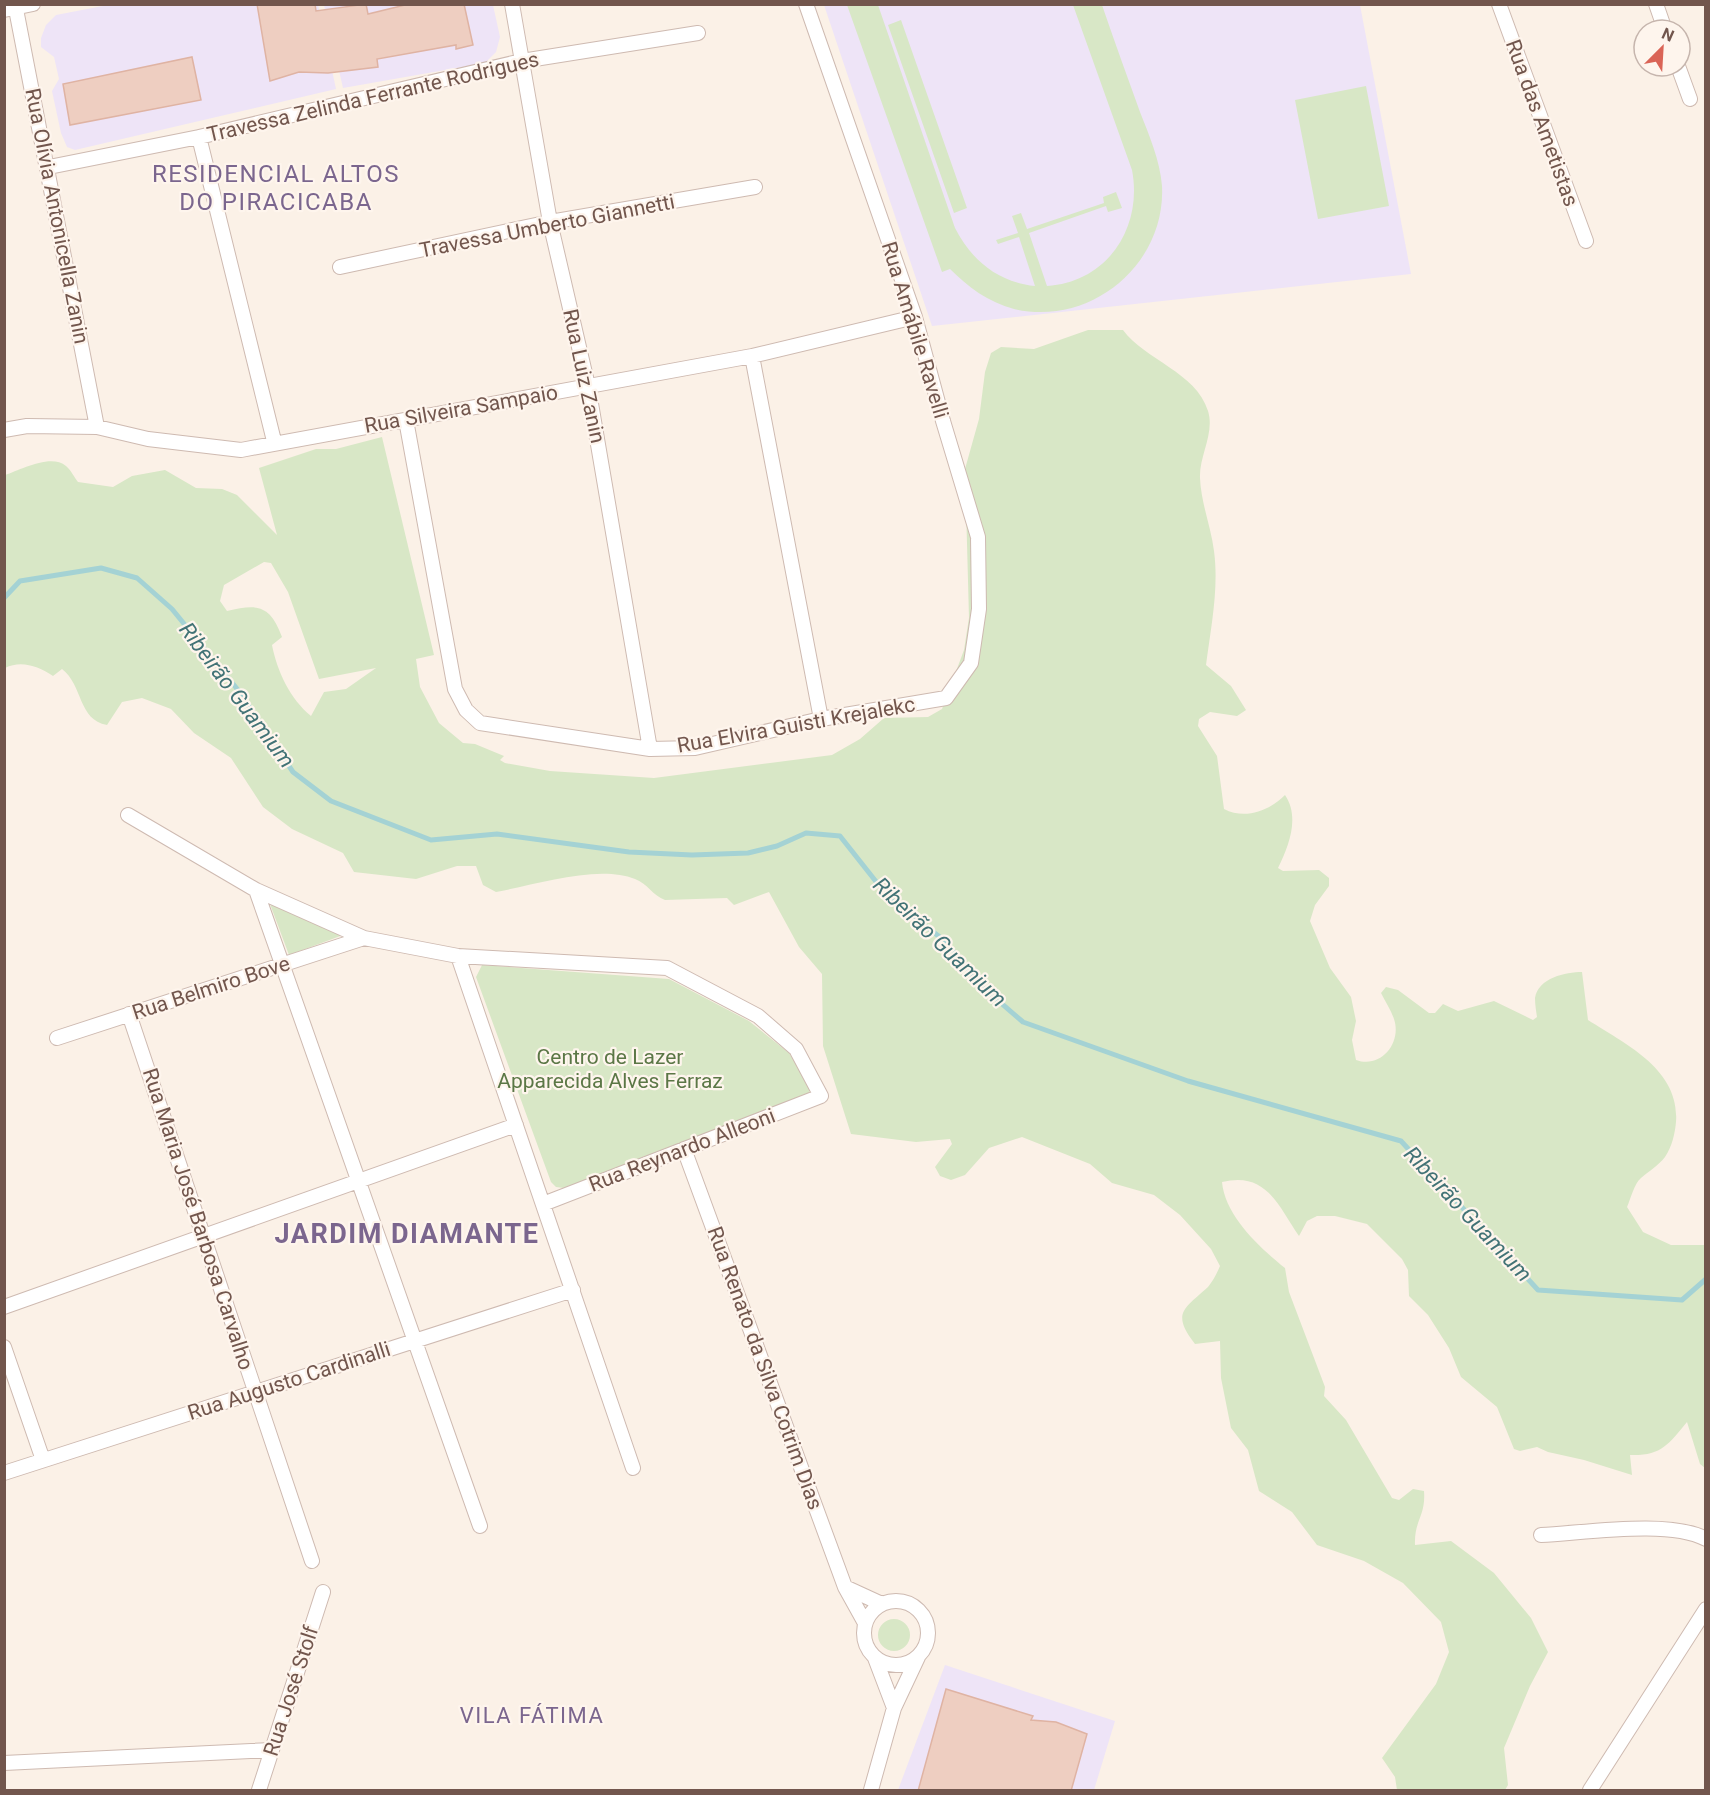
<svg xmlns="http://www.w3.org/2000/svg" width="1710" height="1795" font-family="Roboto,sans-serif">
  <rect width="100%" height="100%" fill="#fbf1e7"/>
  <!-- education -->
  <path fill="#eee4f7" d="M 108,5 L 318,5 L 336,89 L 75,150 L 67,147 L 61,133 L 52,91 L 59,79 L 54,57 L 41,47 L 41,38 L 46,25 L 56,15 Z
    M 324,5 L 493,5 L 500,37 L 496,52 L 485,63 L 343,88 Z
    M 824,5 L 1360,5 L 1411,274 L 932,326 Z
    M 945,1665 L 1115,1721 L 1094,1790 L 898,1790 Z"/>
  <!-- green -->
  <path fill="#d8e7c6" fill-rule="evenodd" d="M 847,5 L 878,5 L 955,228 C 972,261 998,282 1035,286 L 1019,237 L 998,244 L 996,240 L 1018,233 L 1012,216 L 1021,213 L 1027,229 L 1104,203 L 1103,197 L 1116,192 L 1122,208 L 1108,212 L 1106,206 L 1029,233 L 1047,286 C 1108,282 1143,227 1132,170 L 1073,5 L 1102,5 C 1114,40 1127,76 1140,112 C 1149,135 1160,160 1162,186 C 1166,264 1091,327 1014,309 C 988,302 968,287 950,269 L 942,272 Z
    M 901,20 L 967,208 L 954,213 L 888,25 Z
    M 1366,86 L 1389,206 L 1318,219 L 1295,100 Z
    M 1088,330 L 1123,330 C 1145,360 1196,372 1208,411 C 1215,433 1199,456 1200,478 C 1201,503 1211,527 1214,551 C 1219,588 1211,627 1206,665 L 1231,686 L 1246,710 L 1237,716 L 1210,712 L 1199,719 L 1198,726 L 1217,756 L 1224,809 C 1245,820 1269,811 1285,795 C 1300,817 1289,846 1278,868 L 1283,871 L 1319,870 L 1329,878 L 1329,886 L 1315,905 L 1310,921 L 1330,968 L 1351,997 L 1356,1021 L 1352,1040 L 1356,1060 C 1381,1069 1402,1043 1394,1019 C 1391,1010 1385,1001 1381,993 L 1386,987 L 1398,990 L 1429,1013 L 1435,1013 L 1443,1004 L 1458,1011 L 1494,1001 L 1533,1020 L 1537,1017 C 1536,1011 1535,1004 1535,998 C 1538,978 1566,972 1582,972 L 1588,1020 C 1625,1044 1680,1069 1676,1122 C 1675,1133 1672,1147 1665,1157 C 1658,1166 1649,1171 1641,1178 C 1634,1184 1631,1198 1627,1207 L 1643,1232 L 1671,1245 L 1705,1245 L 1705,1468 L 1700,1464 L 1687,1422 C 1668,1445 1661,1456 1630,1455 L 1632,1475 L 1584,1460 L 1548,1452 L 1537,1447 L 1520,1451 L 1514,1449 L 1497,1407 L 1461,1377 L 1449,1348 L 1428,1315 L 1409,1296 L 1408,1270 L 1402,1259 L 1367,1224 L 1335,1216 L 1317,1216 L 1307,1221 L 1299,1236 C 1278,1205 1266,1171 1222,1182 C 1225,1216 1260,1248 1285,1268 L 1289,1292 L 1325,1387 L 1324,1396 L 1346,1420 L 1392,1498 L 1399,1500 L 1413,1489 L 1424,1491 C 1426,1516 1414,1520 1415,1545 L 1451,1541 L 1494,1573 L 1531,1618 L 1548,1652 L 1530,1686 L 1504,1748 L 1508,1785 L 1505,1790 L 1397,1790 L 1395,1777 L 1382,1758 L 1436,1684 L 1449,1652 L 1441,1622 L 1403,1583 L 1364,1561 L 1317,1545 L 1292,1512 L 1259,1491 L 1248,1450 L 1231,1428 L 1221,1378 L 1220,1341 L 1195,1344 C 1171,1313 1184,1309 1208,1287 C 1213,1281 1217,1273 1220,1266 L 1211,1249 L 1180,1215 L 1154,1195 L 1112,1183 L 1090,1164 L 1022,1137 L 989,1148 L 965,1175 L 951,1180 L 940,1176 L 935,1167 L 952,1144 L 950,1139 L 916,1142 L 851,1134 L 823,1046 L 822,974 L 799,947 L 769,892 L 734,905 L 727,898 L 665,900 C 653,896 647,883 635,879 C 598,864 535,885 496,892 L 483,885 L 476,866 L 457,866 L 416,879 L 354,872 L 343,853 L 292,829 L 263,807 L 231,758 L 194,733 L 171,709 L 142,698 L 122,702 L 107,725 C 78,720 83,685 62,669 L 53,676 C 38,666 21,660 5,668 L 5,475 C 20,470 51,453 66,466 C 71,470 74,477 78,482 L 113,487 L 132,476 L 165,470 L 196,488 L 222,489 L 237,495 L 277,535 L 259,468 L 316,449 L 336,449 L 382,437 L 434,655 L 416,659 L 420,687 L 439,723 L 463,743 L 475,744 L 504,756 L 500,760 L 505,763 L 550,771 L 654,778 L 832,755 L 860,739 L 884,718 L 928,717 L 942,709 L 964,650 L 969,618 L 965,469 L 979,419 L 985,372 L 991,353 L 1001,347 L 1034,349 ZM 264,562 L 271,563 L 288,592 L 319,679 L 376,668 L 346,689 L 324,692 L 311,716 C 290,699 277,671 272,645 L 282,637 C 270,604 257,604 227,611 L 220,601 L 224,585 Z
    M 270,904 L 343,935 L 289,955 Z
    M 482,965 L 669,979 L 749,1021 L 789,1053 L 810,1087 L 809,1095 L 564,1188 L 556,1187 L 551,1182 L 476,977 Z
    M878 1635a16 16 0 1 1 32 0a16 16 0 1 1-32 0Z"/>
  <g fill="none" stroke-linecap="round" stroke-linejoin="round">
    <!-- stream -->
    <path stroke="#a4d2d4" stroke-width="5" d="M 4,598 L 20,581 L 101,568 L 137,578 L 172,609 L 238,690 L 293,772 L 331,801 L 431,840 L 497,834 L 629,852 L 692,855 L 748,853 L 777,846 L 806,833 L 840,836 L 889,898 L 945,941 L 979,984 L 1023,1022 L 1188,1081 L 1401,1141 L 1538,1290 L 1682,1300 L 1706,1279"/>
  </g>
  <!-- building -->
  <path fill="#eecec1" stroke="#dfb3a3" stroke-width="1.5" d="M 257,4 L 315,4 L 316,11 L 366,4 L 368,14 L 409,4 L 464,4 L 473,45 L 456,49 L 456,45 L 377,59 L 378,67 L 328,73 L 299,72 L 270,81 Z
    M 192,57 L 201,100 L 70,125 L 63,84 Z
    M 946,1689 L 1033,1716 L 1031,1720 L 1056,1722 L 1087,1734 L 1071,1791 L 918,1791 Z"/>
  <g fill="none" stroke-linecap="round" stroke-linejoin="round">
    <defs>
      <path id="street" d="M 15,4 L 97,427
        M 512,4 L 550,222 L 588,386 L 650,749
        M 1499,4 L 1586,241
        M 1656,4 L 1665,30
        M 4,10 L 33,4
        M 1678,66 L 1690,99
        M 199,137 L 274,441
        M 49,167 L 199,137 L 522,61 L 698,33
        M 340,267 L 550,222 L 755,187
        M 752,356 L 821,719
        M 406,420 L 455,689 L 466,710 L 480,723 L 650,749 L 695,748 L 821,719 L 946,698 L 971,663 L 979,609 L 978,537 L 943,421 L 915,317 L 806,4
        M 4,430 L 27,426 L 97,427 L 148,439 L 241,450 L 752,356 L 915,317
        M 128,815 L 256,890 L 364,938 L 458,956 L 667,968 L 758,1016 L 796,1049 L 821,1096 L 543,1204
        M 256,890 L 480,1526
        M 458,956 L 633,1468
        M 129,1014 L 312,1561
        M 57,1038 L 364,938
        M 684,1149 L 845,1587 L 865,1623
        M 4,1307 L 516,1125
        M 4,1347 L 43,1460
        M 4,1473 L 573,1290
        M 1541,1535 C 1584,1533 1670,1519 1706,1539
        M 845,1587 L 882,1604
        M864 1633a32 32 0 1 1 64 0a32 32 0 1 1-64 0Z
        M 875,1658 L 894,1708
        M 4,1763 L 272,1750
        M 259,1790 L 323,1592
        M 871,1790 L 894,1708 L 918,1657
        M 1590,1790 L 1706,1609"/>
    </defs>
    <!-- street casing -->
    <use href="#street" stroke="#cebab1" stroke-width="16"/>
    <!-- street -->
    <use href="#street" stroke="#fff" stroke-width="14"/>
  </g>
  <g text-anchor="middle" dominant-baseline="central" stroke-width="4.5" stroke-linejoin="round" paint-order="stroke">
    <!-- street labels -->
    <g font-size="21" fill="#72564d" stroke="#fef5ed">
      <text transform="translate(373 97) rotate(-13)">Travessa Zelinda Ferrante Rodrigues</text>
      <text transform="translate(1542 123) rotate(70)">Rua das Ametistas</text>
      <text transform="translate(57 216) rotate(79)">Rua Olívia Antonicella Zanin</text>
      <text transform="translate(547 226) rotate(-11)">Travessa Umberto Giannetti</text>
      <text transform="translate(915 330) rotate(73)">Rua Amábile Ravelli</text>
      <text transform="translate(584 376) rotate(78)">Rua Luiz Zanin</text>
      <text transform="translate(461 409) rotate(-10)">Rua Silveira Sampaio</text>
      <text transform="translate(796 725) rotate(-10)">Rua Elvira Guisti Krejalekc</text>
      <text transform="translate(211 988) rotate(-18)">Rua Belmiro Bove</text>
      <text transform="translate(682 1150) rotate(-21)">Rua Reynardo Alleoni</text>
      <text transform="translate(198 1219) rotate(72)">Rua Maria José Barbosa Carvalho</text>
      <text transform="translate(765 1368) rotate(70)">Rua Renato da Silva Cotrim Dias</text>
      <text transform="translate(289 1381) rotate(-18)">Rua Augusto Cardinalli</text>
      <text transform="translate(291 1691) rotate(-72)">Rua José Stolf</text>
    </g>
    <!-- park labels -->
    <g font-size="21" fill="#5b7746" stroke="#fef5ed">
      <text x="610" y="1057">Centro de Lazer<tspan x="610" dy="24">Apparecida Alves Ferraz</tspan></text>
    </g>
    <!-- water labels -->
    <g font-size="22" font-style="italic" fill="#427376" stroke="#fef5ed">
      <text transform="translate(237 695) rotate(53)">Ribeirão Guamium</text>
      <text transform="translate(940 942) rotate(44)">Ribeirão Guamium</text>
      <text transform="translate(1468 1214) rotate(47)">Ribeirão Guamium</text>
    </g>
    <!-- neighbourhood labels -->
    <g font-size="22" letter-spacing="1.5" fill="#7b668e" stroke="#fef5ed">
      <text x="532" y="1715">VILA FÁTIMA</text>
    </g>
    <!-- quarter labels -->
    <g font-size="24" letter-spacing="1.5" fill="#7b668e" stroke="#fef5ed">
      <text x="276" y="174">RESIDENCIAL ALTOS<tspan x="276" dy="28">DO PIRACICABA</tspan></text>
    </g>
    <!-- district labels -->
    <g font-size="27" font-weight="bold" letter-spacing="1.5" fill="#7b668e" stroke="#fef5ed">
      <text x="407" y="1234">JARDIM DIAMANTE</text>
    </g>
  </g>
  <!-- border -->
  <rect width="1710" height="1795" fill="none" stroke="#72564d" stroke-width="12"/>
  <!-- north arrow -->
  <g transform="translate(1662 48) rotate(24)"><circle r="28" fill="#fef5ed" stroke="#c6b5ad" stroke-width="1.5"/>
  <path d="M0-4.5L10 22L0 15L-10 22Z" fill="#da6456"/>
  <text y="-9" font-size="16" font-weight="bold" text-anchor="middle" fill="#72564d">N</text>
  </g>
</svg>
